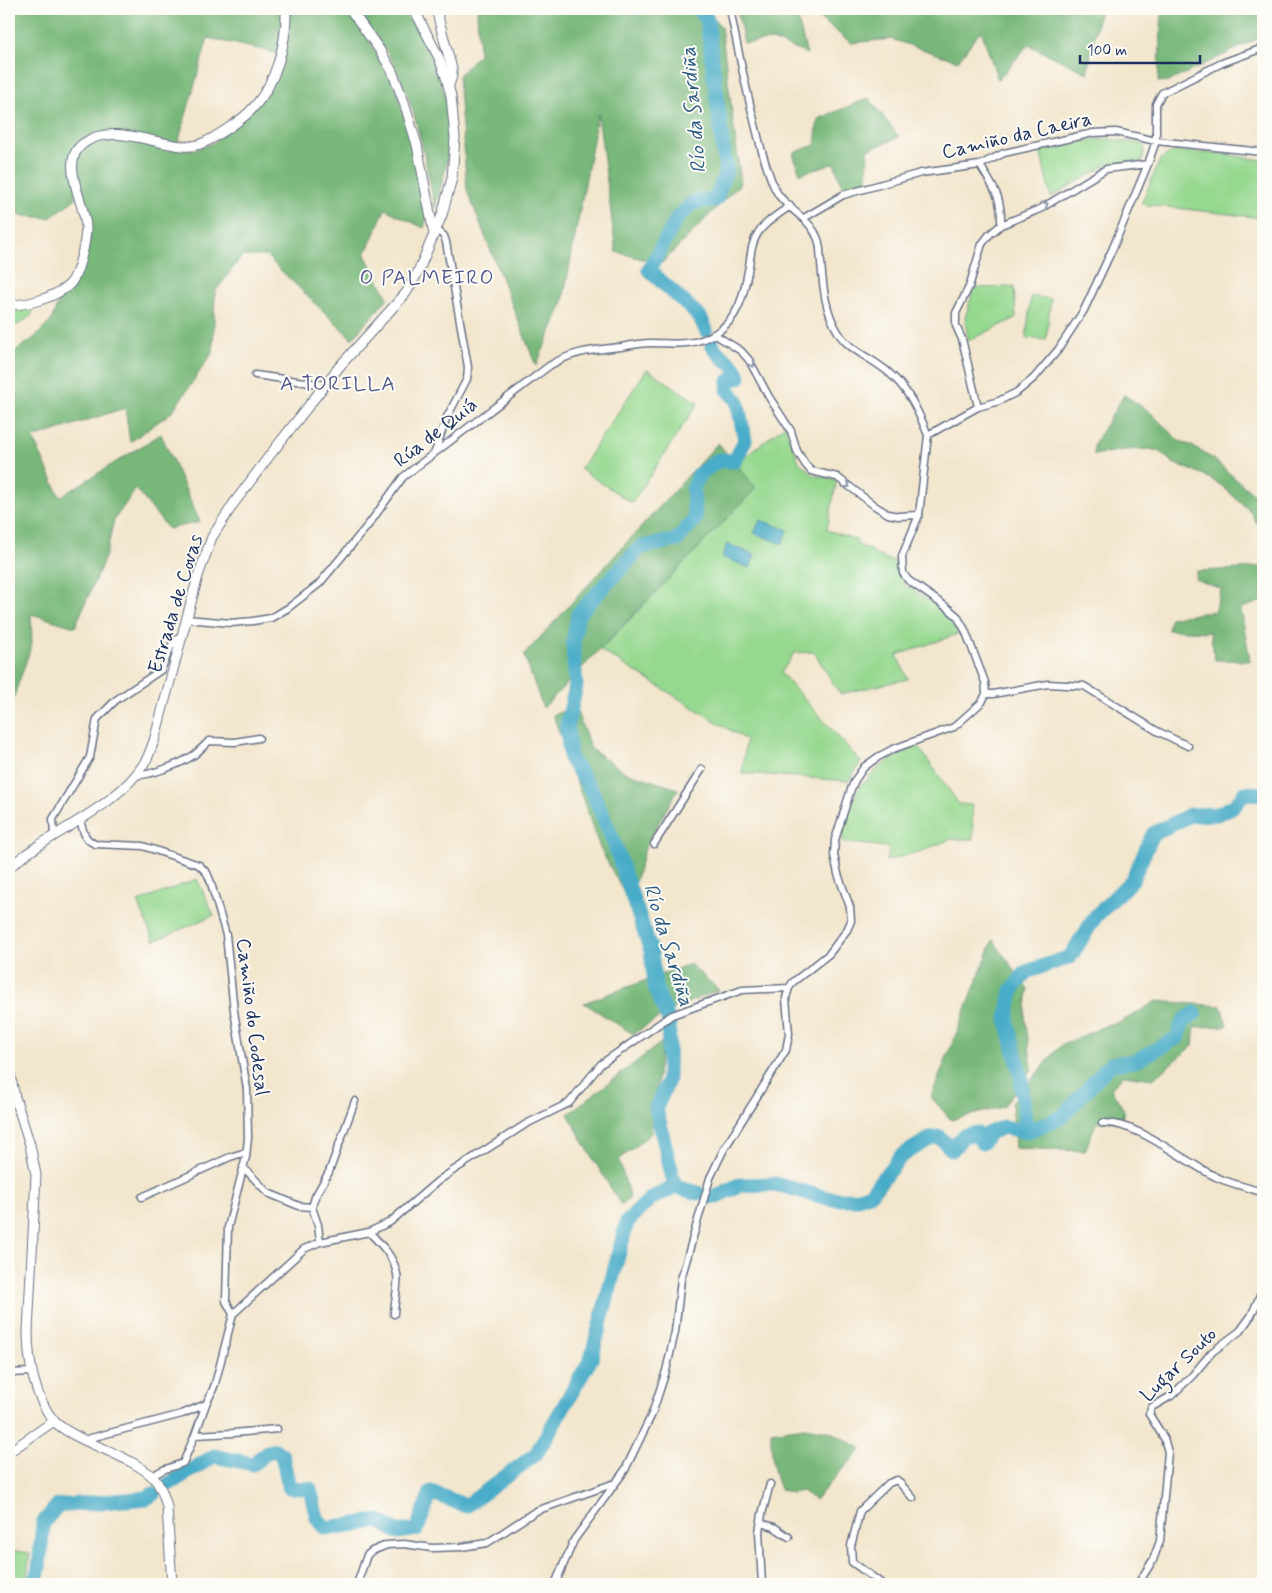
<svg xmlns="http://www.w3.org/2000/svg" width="1272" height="1593" font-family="Mynerve,sans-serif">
  <rect width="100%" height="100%" fill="#fdfcf7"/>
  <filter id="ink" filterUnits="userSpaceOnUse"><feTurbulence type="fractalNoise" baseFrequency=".02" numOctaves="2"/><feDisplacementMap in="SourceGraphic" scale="10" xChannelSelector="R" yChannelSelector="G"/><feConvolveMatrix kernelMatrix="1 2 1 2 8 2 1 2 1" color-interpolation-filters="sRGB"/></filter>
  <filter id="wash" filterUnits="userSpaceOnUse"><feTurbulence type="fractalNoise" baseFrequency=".0096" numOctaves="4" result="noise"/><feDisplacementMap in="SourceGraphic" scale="20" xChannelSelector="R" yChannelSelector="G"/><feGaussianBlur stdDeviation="1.12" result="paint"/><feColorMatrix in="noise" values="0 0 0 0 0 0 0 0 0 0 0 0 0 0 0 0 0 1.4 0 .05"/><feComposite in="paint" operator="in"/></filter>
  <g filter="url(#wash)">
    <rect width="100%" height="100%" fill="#f2e6cc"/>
    <!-- green -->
    <path fill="#95d88f" stroke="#588476" d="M 1109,139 L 1142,144 L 1145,148 L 1142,161 L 1105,166 L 1051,197 L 1040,151 L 1091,140 Z
      M 1175,151 L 1224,154 L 1263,160 L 1263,218 L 1141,204 L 1160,160 L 1168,154 Z
      M 1014,287 L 1016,318 L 968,341 L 965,318 L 974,288 Z
      M 1031,296 L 1051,299 L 1046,340 L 1026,338 Z
      M 36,303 L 31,316 L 13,328 L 9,329 L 9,307 Z
      M 647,369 L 698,403 L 632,503 L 580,469 Z
      M 785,425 L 799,462 L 814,475 L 837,480 L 827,530 L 857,540 L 856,544 L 873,551 L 873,554 L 896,562 L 904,584 L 944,611 L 958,634 L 897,655 L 908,679 L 840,694 L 814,652 L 794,653 L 781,673 L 861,762 L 849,781 L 742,773 L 746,740 L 600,650 L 756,488 L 736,464 Z
      M 918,746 L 959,804 L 972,805 L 973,839 L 951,839 L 922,851 L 886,861 L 889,851 L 886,847 L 841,842 C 846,821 851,800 863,782 L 865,783 C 878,764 897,755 918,746 Z
      M 197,879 L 214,915 L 154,941 L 138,902 Z
      M 9,1550 L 30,1553 L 26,1584 L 9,1584 Z"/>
    <!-- forest -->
    <path fill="#78b87a" stroke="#4a746c" d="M 9,9 L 283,9 L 282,29 L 276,53 L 208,38 L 178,143 L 98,134 L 85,137 L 76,146 L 75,199 L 50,218 L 24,216 L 9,210 Z
      M 289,9 L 347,9 L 373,47 L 396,88 L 418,163 L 428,214 L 424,228 L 385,209 L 365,255 L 388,298 L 352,339 L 266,256 L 242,256 L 215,292 L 213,352 L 172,412 L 130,442 L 125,408 L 33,438 L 60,497 L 161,434 L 200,522 L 168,529 L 136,489 L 114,520 L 106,555 L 75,627 L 31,614 L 32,644 L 9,711 L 9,355 L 34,338 L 51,321 L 61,295 L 86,256 L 91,230 L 87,207 L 78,174 L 77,161 L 81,150 L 89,143 L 103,138 L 121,137 L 179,150 L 197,149 L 213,143 L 269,91 Z
      M 356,9 L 407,9 C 427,44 450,92 450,132 C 449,159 442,184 435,208 C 426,165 419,120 401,79 C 390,54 373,31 356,9 Z
      M 477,9 L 704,9 L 721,26 L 741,183 L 661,264 L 616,252 L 598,114 L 562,306 L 536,366 L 467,190 L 458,76 L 479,54 Z
      M 737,9 L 795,9 L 807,54 L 773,40 L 744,43 Z
      M 808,9 L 1100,9 L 1087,73 L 1028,45 L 998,80 L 981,30 L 958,61 L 891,39 L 851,43 Z
      M 1162,9 L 1263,9 L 1263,36 L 1170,81 L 1158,82 Z
      M 869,98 L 899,137 L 868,150 L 867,182 L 843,188 L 834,163 L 800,174 L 793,153 L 815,145 L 818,119 Z
      M 1124,395 L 1150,412 L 1179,441 L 1192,446 L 1213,459 L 1252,493 L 1263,494 L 1263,533 L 1249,510 L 1222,486 L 1204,475 L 1173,463 L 1159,451 L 1149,449 L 1124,450 L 1094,455 L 1094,444 Z
      M 718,443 L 756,488 L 543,708 L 524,655 Z
      M 1263,566 L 1263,601 L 1241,608 L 1250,661 L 1215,660 L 1210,632 L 1168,630 L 1170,618 L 1215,611 L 1221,589 L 1195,579 L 1197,571 L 1243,569 Z
      M 575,707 L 591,749 L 625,772 L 678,789 L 646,845 L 629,902 L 600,848 L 553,715 Z
      M 993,940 L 1028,989 L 1025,1017 L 1032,1069 L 1003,1107 L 951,1120 L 931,1097 Z
      M 690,964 L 719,990 L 675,1008 L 633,1034 L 584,1003 Z
      M 1157,1001 L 1221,1006 L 1227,1026 L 1195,1027 L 1193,1046 L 1153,1079 L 1123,1075 L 1111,1089 L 1124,1110 L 1122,1119 L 1096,1123 L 1085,1151 L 1015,1148 L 1012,1103 L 1060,1046 L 1109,1024 L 1119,1023 Z
      M 662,1042 L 651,1133 L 619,1160 L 630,1198 L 621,1205 L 592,1157 L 568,1114 Z
      M 804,1427 L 829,1431 L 863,1449 L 839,1473 L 815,1500 L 802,1491 L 791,1493 L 780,1489 C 773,1474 771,1448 771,1432 Z"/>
    <!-- water -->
    <path fill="#48acc8" stroke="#326e93" d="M 760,520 L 788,530 L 782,544 L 754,533 Z
      M 727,544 L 755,555 L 750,568 L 722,557 Z"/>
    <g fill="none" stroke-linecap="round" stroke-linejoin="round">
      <!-- river -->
      <path stroke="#48acc8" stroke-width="15" d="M 699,9 L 707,19 L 726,171 L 716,199 L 692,203 L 677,218 L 649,270 L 700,317 L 706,330
        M 1026,1132 L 1021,1077 L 1007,1019 L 1012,990 L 1026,972 L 1070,957 L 1096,916 L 1132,880 L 1153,834 L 1190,815 L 1217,814 L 1234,806 L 1245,793 L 1263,794
        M 675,1187 L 698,1193
        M 712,1197 L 715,1197 L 739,1185 L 775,1184 L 831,1199 L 855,1199 L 870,1194 L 901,1156 L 931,1138 L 940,1137 L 952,1150 L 963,1136 L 976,1133 L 982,1143 L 989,1133 L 1004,1127 L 1026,1132 L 1062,1117 L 1110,1064 L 1135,1061 L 1177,1038 L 1183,1021 L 1195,1013
        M 169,1484 L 214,1456 L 253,1464 L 267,1452 L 275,1450 L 282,1455 L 289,1487 L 310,1489 L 317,1518 L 326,1528 L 379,1521 L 398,1532 L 417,1529 L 431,1492 L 466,1506 L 536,1454 L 591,1359 L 627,1222 L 650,1199 L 675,1187 L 656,1108 L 668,1081 L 669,1021 L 655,987 L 651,951 L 611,835 L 592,791 L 570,758 L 567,725 L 576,686 L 573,644 L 578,614 L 641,547 L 677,540 L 695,519 L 693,489 L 699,474 L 719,460 L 735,461 L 745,440 L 737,401 L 728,390 L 729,381 L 739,377 C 735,361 719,360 712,344
        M 35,1584 L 39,1568 L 43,1523 L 57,1506 L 147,1498 L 153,1494"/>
    </g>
  </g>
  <g filter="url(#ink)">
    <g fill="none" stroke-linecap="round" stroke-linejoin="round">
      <defs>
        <path id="minor" d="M 730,9 C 737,45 744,81 753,116 C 759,141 765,166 775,189 C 784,208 809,217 817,237 C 821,244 820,255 821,263 C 823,287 825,311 838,332 C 849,351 872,358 888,372 C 908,388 918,411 928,435
          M 980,165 C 994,189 1002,196 1001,225
          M 804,218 L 843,195 L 921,173 L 980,165 L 1004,153 L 1093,133 L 1116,132 L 1156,141 L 1263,152
          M 714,334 L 741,351 L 749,360 L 769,397 L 791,431 L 797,451 L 805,464 L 811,471 L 837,477 L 875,506 L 888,514 L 898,516 L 919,515
          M 255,375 L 325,385
          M 978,407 L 962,339 L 956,326 L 956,313 L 969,287 L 982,244 L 989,235 L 1001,225 L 1040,209 L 1106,169 L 1148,164
          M 435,452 L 446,419 L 467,379 L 468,367 L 446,242 L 444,236 L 436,229
          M 187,619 L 231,623 L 253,621 L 271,618 L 288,608 L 319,584 L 369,524 L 403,477 L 549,366 C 572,351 594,350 621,347 C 631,345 641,343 651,343 C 675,343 692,347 714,334 C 740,319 744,293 749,266 C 751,254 751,244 758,233 C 765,222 779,214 790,206
          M 986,694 L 993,694 L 1048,684 L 1084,686 L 1157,731 L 1188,746
          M 134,776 C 151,775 179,765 194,755 C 199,751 204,746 209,741 L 235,742 L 259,738
          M 80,820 C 83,830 84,840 95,844 L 143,846 L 199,865 L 207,873 L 210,880 L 226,935 L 234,1011 L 247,1089 L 248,1138 L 246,1157 L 228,1227 L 226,1301 L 233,1314
          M 54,836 L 53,819 L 90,757 L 97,719 L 116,700 L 161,670 L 171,646 L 182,634
          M 654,844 L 702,769
          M 1102,1123 C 1137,1121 1183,1161 1216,1177 C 1231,1184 1248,1187 1263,1193
          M 243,1167 L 268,1193 L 299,1206 L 312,1207
          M 142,1197 L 230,1157 L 246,1152
          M 369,1232 C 381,1244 394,1257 397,1274 C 399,1284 394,1303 394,1314
          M 320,1242 L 318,1225 L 312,1207 L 315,1197 L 329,1172 L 355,1101
          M 9,1373 L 32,1372
          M 195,1435 L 206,1404
          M 83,1440 L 182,1414 L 206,1404 L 211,1394 L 215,1384 L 233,1314 L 304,1249 L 320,1242 L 369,1232 L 390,1222 L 438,1181 L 454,1170 L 526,1124 L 569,1103 L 601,1064 L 672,1015 L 742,990 L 789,988
          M 152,1476 L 163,1470 L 183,1463 L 195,1435 L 233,1433 L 277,1429
          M 761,1523 L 774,1527 L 789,1537
          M 357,1584 L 367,1555 L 372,1551 L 387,1545 L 404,1544 L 432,1548 L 461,1547 L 487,1543 L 536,1511 L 615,1483
          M 555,1584 L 574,1540 L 625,1470 L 652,1414 L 666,1371 L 675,1332 L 681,1279 L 710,1178 L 723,1151 L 786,1050 L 789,1034 L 786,998 L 789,988 L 793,982 L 829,954 L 847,930 L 851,921 L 850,907 L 838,874 L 834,855 L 835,840 L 851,789 L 855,780 L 864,767 L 878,757 L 893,749 L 954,727 L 982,702 L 986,694 L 985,682 L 965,630 L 957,616 L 949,609 L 908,580 L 903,573 L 902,556 L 919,515 L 928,435 L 978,407 L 999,401 L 1017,392 L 1034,378 L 1058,350 L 1084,310 L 1112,250 L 1148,164 L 1156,141 L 1156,104 L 1162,93 L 1222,63 L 1263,48
          M 762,1584 L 759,1532 L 762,1514 L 770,1484
          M 882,1584 L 852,1562 L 851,1546 L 860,1511 L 889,1483 L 897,1480 L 913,1498
          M 1138,1584 L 1153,1560 L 1160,1541 L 1168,1452 L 1164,1438 L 1149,1414 L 1152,1407 L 1171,1396 L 1192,1376 L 1212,1352 L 1240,1331 L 1251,1316 L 1263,1289"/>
        <path id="tertiary" d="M 350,9 L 379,49 L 392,71 L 404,102 L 417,145 L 434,234
          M 436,9 L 452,69 L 452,76 L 449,85
          M 9,305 C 28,305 54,298 69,285 C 78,277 86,241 86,228 C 86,204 57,161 84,143 C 111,123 153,144 183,146 C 198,148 212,139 224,131 C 234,124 246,117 254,107 C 276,83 287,42 286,9"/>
        <path id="secondary" d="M 9,868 C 48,832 117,809 145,762 C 149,756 151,748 154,741 L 198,576 L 212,537 L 234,503 L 270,455 L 339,367 L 406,293 L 418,272 L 442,215 L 452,178 L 455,138 L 451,96 L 446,77 L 439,58 L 414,9
          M 9,1070 L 15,1097 L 30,1145 L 36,1175 L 28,1331 C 28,1361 34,1398 55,1422 C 63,1430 74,1435 84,1440 C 103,1449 146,1465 157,1482 C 162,1490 165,1498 167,1507 L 172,1584
          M 9,1452 L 54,1421"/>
      </defs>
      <!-- minor casing -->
      <use href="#minor" stroke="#666f84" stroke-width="9"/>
      <!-- tertiary casing -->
      <use href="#tertiary" stroke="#666f84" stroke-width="11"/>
      <!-- secondary casing -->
      <use href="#secondary" stroke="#666f84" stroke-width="11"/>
      <!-- minor -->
      <use href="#minor" stroke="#fff" stroke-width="6"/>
      <!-- tertiary -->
      <use href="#tertiary" stroke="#fff" stroke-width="9"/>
      <!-- secondary -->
      <use href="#secondary" stroke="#fff" stroke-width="9"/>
    </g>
    <!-- one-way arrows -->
    <defs><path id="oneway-chevron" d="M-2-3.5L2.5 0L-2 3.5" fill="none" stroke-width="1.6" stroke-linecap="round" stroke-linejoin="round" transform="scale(1.25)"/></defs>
    <g stroke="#8d97ae">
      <use href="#oneway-chevron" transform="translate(1045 205) rotate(-31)"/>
      <use href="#oneway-chevron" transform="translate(752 364) rotate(59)"/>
      <use href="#oneway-chevron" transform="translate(847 485) rotate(37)"/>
    </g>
  </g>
  <g text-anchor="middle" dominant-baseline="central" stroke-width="4" stroke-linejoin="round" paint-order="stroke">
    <!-- street labels -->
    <g font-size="20" fill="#1b2f5e" stroke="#fdfcf7">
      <text transform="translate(1017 136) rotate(-13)">Camiño da Caeira</text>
      <text transform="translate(436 433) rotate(-38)">Rúa de Quiá</text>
      <text transform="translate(176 604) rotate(-73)">Estrada de Covas</text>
      <text transform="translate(252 1017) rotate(83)">Camiño do Codesal</text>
      <text transform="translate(1179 1365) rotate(-44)">Lugar Souto</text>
    </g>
    <!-- water labels -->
    <g font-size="21" font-style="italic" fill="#2b5b83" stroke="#fdfcf7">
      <text transform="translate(694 110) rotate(-95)">Río da Sardiña</text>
      <text transform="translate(668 945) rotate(73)">Río da Sardiña</text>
    </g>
    <!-- neighbourhood labels -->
    <g font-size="21" letter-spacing="1" fill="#50588b" stroke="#fdfcf7">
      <text x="427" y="278">O PALMEIRO</text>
      <text x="338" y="384">A TORILLA</text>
    </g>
  </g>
  <!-- margin -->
  <rect width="1272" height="1593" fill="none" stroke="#fdfcf7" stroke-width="30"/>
  <!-- scale -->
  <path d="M1080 55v8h120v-8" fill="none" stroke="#1b2f5e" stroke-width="2.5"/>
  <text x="1087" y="55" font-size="15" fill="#1b2f5e" stroke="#fdfcf7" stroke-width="4" paint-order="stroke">100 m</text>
</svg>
